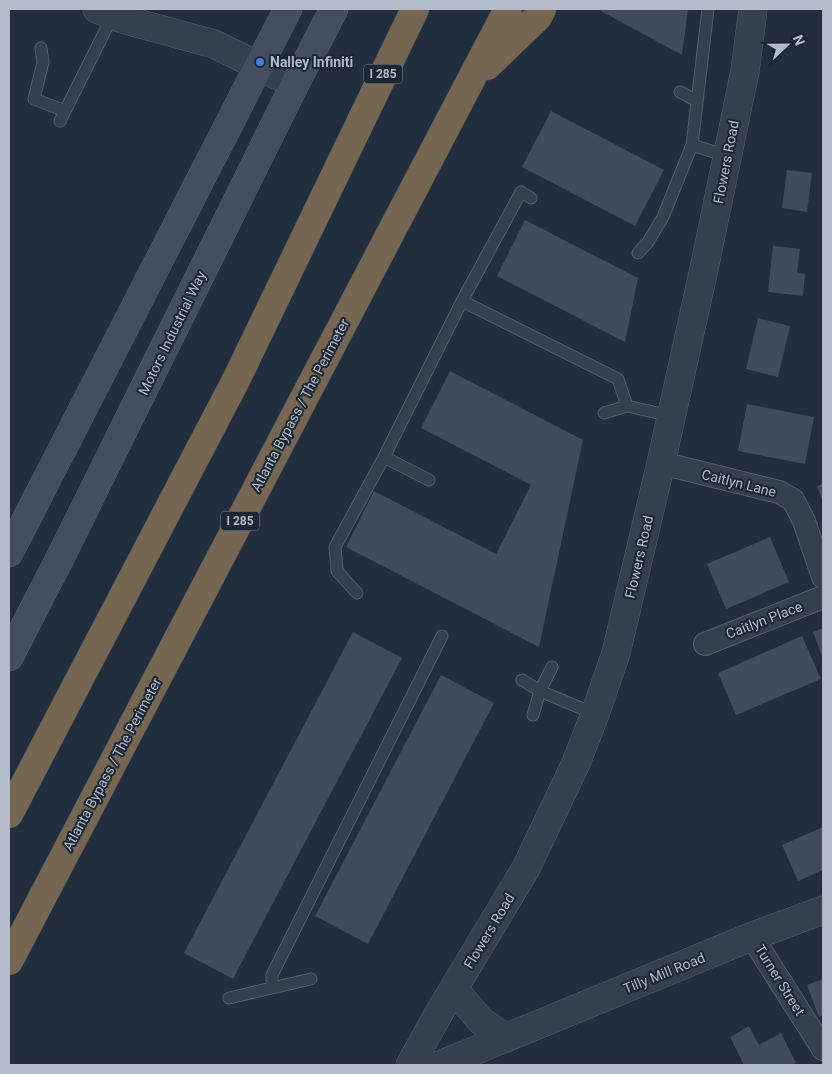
<svg xmlns="http://www.w3.org/2000/svg" width="832" height="1074" font-family="Roboto,sans-serif">
  <rect width="100%" height="100%" fill="#212e3e"/>
  <!-- building -->
  <path fill="#3d4d5d" d="M 602,9 L 688,9 L 682,55 L 601,11 Z
    M 551,111 L 664,170 L 635,226 L 522,167 Z
    M 787,170 L 812,173 L 807,212 L 782,208 Z
    M 525,220 L 638,278 L 625,342 L 497,276 Z
    M 773,246 L 800,249 L 797,273 L 805,274 L 803,296 L 768,292 Z
    M 758,318 L 790,326 L 778,377 L 746,369 Z
    M 450,371 L 583,440 L 539,647 L 346,547 L 374,491 L 496,554 L 531,485 L 421,428 Z
    M 747,404 L 814,417 L 805,464 L 738,451 Z
    M 823,484 L 823,502 L 817,486 Z
    M 770,537 L 789,582 L 726,609 L 707,564 Z
    M 823,628 L 823,659 L 813,632 Z
    M 353,632 L 402,658 L 233,979 L 184,953 Z
    M 802,636 L 821,679 L 736,715 L 718,673 Z
    M 441,675 L 494,703 L 368,944 L 315,916 Z
    M 823,827 L 823,870 L 798,881 L 782,845 Z
    M 823,979 L 823,1015 L 819,1017 L 807,985 Z
    M 749,1026 L 759,1045 L 781,1033 L 796,1063 L 791,1065 L 744,1065 L 730,1037 Z"/>
  <g fill="none" stroke-linecap="round" stroke-linejoin="round">
    <defs>
      <path id="service" d="M 41,48 L 43,62 L 34,99 L 65,111
        M 680,92 L 697,101
        M 60,121 L 113,15
        M 692,145 L 727,156
        M 638,253 L 648,242 L 663,217 L 692,145 L 708,9
        M 462,301 L 618,379 L 627,406 L 671,416
        M 604,413 L 627,406
        M 384,457 L 429,480
        M 357,593 L 337,571 L 335,547 L 384,457 L 462,301 L 521,192 L 531,198
        M 522,680 L 540,691 L 595,714
        M 533,715 L 540,691 L 552,667
        M 311,979 L 272,988 L 272,975 L 442,636
        M 229,998 L 272,988"/>
      <path id="minor" d="M 661,463 L 779,492 L 793,500 L 804,521 L 823,577
        M 705,644 L 823,597
        M 753,936 L 759,948 L 823,1049"/>
      <path id="tertiary" d="M 97,9 L 122,19 L 214,44 L 295,84
        M 454,989 L 481,1021 L 506,1038
        M 410,1065 L 439,1013 L 526,868 L 576,763 L 595,714 L 616,653 L 661,463 L 704,269 L 745,71 L 753,9
        M 440,1065 L 753,936 L 823,910"/>
      <path id="secondary" d="M 9,553 L 288,9
        M 9,657 L 60,558 L 295,84 L 334,9"/>
      <path id="motorway" d="M 487,66 L 538,17 L 542,9
        M 9,814 L 236,380 L 415,9
        M 9,961 L 508,9"/>
    </defs>
    <!-- service casing -->
    <use href="#service" stroke="#545e6c" stroke-width="13"/>
    <!-- minor casing -->
    <use href="#minor" stroke="#545e6c" stroke-width="24"/>
    <!-- tertiary casing -->
    <use href="#tertiary" stroke="#545e6c" stroke-width="29"/>
    <!-- secondary casing -->
    <use href="#secondary" stroke="#545e6c" stroke-width="29"/>
    <!-- motorway casing -->
    <use href="#motorway" stroke="#414b59" stroke-width="29"/>
    <!-- service -->
    <use href="#service" stroke="#35404e" stroke-width="11"/>
    <!-- minor -->
    <use href="#minor" stroke="#35404e" stroke-width="22"/>
    <!-- tertiary -->
    <use href="#tertiary" stroke="#35404e" stroke-width="28"/>
    <!-- secondary -->
    <use href="#secondary" stroke="#434f61" stroke-width="28"/>
    <!-- motorway -->
    <use href="#motorway" stroke="#756652" stroke-width="28"/>
  </g>
  <!-- markers -->
  <circle fill="#3f7fe0" stroke="#1b2533" stroke-width="2" cx="260" cy="62" r="5"/>
  <g text-anchor="middle" dominant-baseline="central" stroke-width="4" stroke-linejoin="round" paint-order="stroke">
    <!-- shield labels -->
    <g fill="#1b2533" stroke="#848e9c" stroke-width="1">
      <rect x="364" y="64.5" width="38" height="19" rx="4"/>
      <rect x="221" y="511.5" width="38" height="19" rx="4"/>
    </g>
    <g font-size="12" font-weight="bold" fill="#b1bbc9">
      <text x="383" y="74">I 285</text>
      <text x="240" y="521">I 285</text>
    </g>
    <!-- poi labels -->
    <g font-size="14" font-weight="bold" fill="#b1bbc9" stroke="#1b2533" text-anchor="start">
      <text x="270" y="62">Nalley Infiniti</text>
    </g>
    <!-- street labels -->
    <g font-size="14" fill="#b1bbc9" stroke="#1b2533">
      <text transform="translate(726 162) rotate(-79)">Flowers Road</text>
      <text transform="translate(172 333) rotate(-64)">Motors Industrial Way</text>
      <text transform="translate(300 405) rotate(-62)">Atlanta Bypass / The Perimeter</text>
      <text transform="translate(739 483) rotate(14)">Caitlyn Lane</text>
      <text transform="translate(639 557) rotate(-77)">Flowers Road</text>
      <text transform="translate(764 620) rotate(-21)">Caitlyn Place</text>
      <text transform="translate(112 764) rotate(-62)">Atlanta Bypass / The Perimeter</text>
      <text transform="translate(489 931) rotate(-59)">Flowers Road</text>
      <text transform="translate(664 973) rotate(-22)">Tilly Mill Road</text>
      <text transform="translate(780 980) rotate(58)">Turner Street</text>
    </g>
  </g>
  <!-- border -->
  <rect width="832" height="1074" fill="none" stroke="#b1bbc9" stroke-width="20"/>
  <!-- north arrow -->
  <g transform="translate(787 45) rotate(68)" stroke="#1b2533" stroke-width="4" paint-order="stroke">
  <path d="M0-4L9 19L0 12L-9 19Z" fill="#b1bbc9"/>
  <text y="-8" font-size="14" font-weight="bold" text-anchor="middle" fill="#b1bbc9">N</text>
  </g>
</svg>
